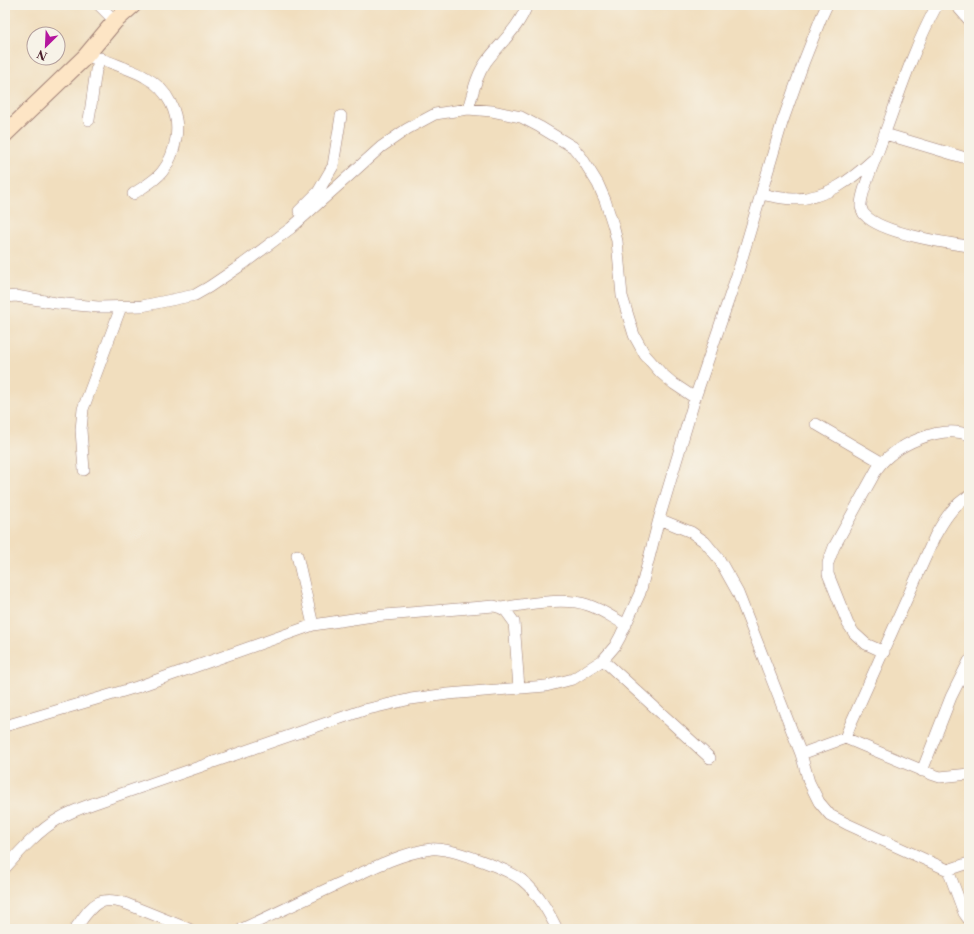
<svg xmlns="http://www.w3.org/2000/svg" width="974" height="934" font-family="'Libre Caslon Text',serif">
  <rect width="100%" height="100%" fill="#f7f3e8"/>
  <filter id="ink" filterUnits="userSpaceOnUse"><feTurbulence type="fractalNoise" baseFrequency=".025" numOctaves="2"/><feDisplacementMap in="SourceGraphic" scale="8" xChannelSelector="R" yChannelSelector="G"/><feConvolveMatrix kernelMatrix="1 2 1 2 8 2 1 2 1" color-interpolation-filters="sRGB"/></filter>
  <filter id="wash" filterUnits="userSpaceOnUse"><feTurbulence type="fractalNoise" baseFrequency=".012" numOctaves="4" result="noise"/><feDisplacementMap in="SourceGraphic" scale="16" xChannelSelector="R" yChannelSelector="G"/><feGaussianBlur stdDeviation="0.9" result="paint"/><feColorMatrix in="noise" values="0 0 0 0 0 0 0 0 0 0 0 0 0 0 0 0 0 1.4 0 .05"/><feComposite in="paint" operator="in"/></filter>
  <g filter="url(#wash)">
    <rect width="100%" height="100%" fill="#f1debe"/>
  </g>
  <g filter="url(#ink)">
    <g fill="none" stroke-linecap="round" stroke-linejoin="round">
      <defs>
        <path id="street" d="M 99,5 L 115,21
          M 937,5 C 912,51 897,101 879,149 C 874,163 860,194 861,207 C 862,210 863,214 865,215 C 881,233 945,243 969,246
          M 956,5 L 969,20
          M 85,57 C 102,58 109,62 125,68 C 132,71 139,73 145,77 C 168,89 180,114 176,138 C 174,151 170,162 162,172 C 155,181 143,187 133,194
          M 468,109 C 473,93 476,76 486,62 C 500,43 519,28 527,5
          M 89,120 L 96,70 L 101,58
          M 885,134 L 969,159
          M 761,194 C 771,196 783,199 794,199 C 827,199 852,179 875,158
          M 299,211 L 318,192 L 333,166 L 341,116
          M 5,297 L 16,296 L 56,303 L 98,307 L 142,306 L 195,295 L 209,287 L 243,264 L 291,228 L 381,147 L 407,129 L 435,114 L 468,109 L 492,111 L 521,117 L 540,127 L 573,147 L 582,158 L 598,184 L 605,200 L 613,225 L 617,241 L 622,296 L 634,335 L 645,355 L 661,373 L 674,384 L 695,398
          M 816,424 L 881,462
          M 84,470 L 81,430 L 83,409 L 121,307
          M 659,519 L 691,532 L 705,542 L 719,559 L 738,593 L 801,754 L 809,782 L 819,802 L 830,815 L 847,824 L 948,870 L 969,863
          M 297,555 L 313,625
          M 501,608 C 525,604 565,597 588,605 C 601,609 613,618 626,625
          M 884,652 L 866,644 L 854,633 L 848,624 L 828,574 L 828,563 L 834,547 L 877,469 C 894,445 941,424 969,435
          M 603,660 L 710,758
          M 5,726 L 137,687 L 313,625 L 373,616 L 494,606 L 501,608 L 506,611 L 514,622 L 519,688
          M 845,738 L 931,774 L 940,777 L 969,774
          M 801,754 L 845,738 L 851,723 L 935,536 C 944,520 953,505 969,496
          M 922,771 L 951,697 L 969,661
          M 5,868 C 21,850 39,830 60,818 C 70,812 81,808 92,804 L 364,710 L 411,699 L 448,694 L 546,686 L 573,679 L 603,660 L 615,646 L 620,637 L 640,593 L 659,519 L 695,398 L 737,275 L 782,123 L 804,61 L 821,18 L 827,5
          M 948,870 L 964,913 L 969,920
          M 75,929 C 92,906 96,894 127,904 L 189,929
          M 242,929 C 274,914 306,899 338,884 C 368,870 398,854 431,849 C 449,847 508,869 522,880 C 538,893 548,911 557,929"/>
        <path id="secondary" d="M 5,134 L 85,57 L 115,21 L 133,5"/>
      </defs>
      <!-- street casing -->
      <use href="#street" stroke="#9e7e74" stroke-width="12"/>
      <!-- secondary casing -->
      <use href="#secondary" stroke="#9e7e74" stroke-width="18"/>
      <!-- street -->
      <use href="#street" stroke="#fff" stroke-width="11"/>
      <!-- secondary -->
      <use href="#secondary" stroke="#fde5c5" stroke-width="16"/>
    </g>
  </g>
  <!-- margin -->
  <rect width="974" height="934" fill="none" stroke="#f7f3e8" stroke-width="20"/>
  <!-- north arrow -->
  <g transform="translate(46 46) rotate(204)"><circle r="19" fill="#f7f3e8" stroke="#b29e9c"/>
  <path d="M0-3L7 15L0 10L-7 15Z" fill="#b5179e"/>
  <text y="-6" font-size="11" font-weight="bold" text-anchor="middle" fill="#4a1f2b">N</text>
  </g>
</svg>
